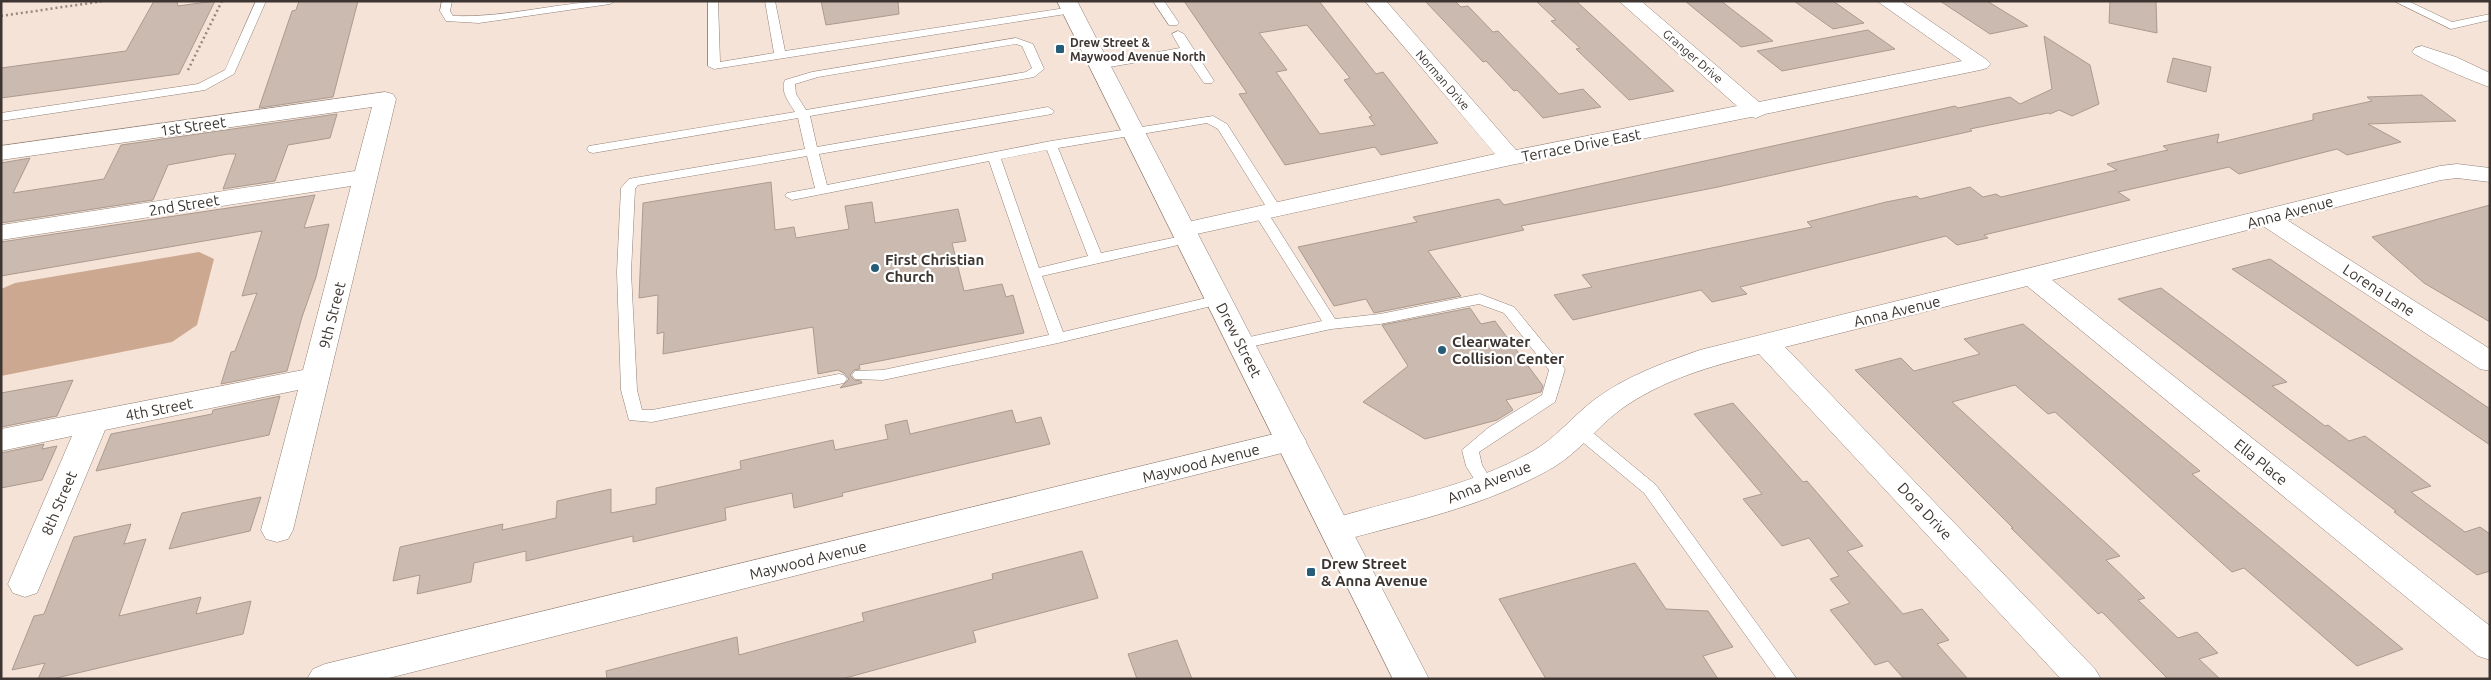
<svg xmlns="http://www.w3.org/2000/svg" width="2491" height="680" font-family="Ubuntu,sans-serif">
  <rect width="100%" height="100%" fill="#f6e3d8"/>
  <!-- water -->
  <path fill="#cda891" d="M 199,252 L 214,259 L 197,325 L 172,342 L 1,376 L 1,289 L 15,283 Z"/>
  <!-- building -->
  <path fill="#cbbaaf" stroke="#ab9a8f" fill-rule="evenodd" d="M 154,1 L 177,1 L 178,6 L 215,1 L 179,74 L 1,98 L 1,68 L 126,51 Z
    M 299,1 L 358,1 L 333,97 L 259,108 L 292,11 L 296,10 Z
    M 821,1 L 898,1 L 899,14 L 826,25 Z
    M 1184,1 L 1319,1 L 1376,74 L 1383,72 L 1438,143 L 1381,155 L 1375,147 L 1285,165 L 1239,94 L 1247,93 ZM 1307,25 L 1350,78 L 1344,80 L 1372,116 L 1369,117 L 1375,125 L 1320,134 L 1276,72 L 1287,70 L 1259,33 Z
    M 1425,1 L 1455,1 L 1461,7 L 1468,6 L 1493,32 L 1498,31 L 1559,94 L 1583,89 L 1601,107 L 1543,118 L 1517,90 L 1514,91 L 1486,61 L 1483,62 Z
    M 1536,1 L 1576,1 L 1674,91 L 1629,100 L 1576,49 L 1580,48 L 1551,21 L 1556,20 Z
    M 1685,1 L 1721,1 L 1773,41 L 1741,47 Z
    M 1794,1 L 1833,1 L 1864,23 L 1833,29 Z
    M 1940,1 L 1987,1 L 2028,26 L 1990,34 Z
    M 2110,1 L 2156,1 L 2157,33 L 2109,23 Z
    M 1868,30 L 1895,49 L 1782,71 L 1757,51 Z
    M 2044,36 L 2090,65 L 2099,104 L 2072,116 L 2059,110 L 2050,114 L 2048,113 L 1970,129 L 1972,131 L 1718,187 L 1521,226 L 1524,230 L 1428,251 L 1461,296 L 1374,313 L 1366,299 L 1334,306 L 1298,247 L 1417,222 L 1413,217 L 1499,199 L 1504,205 L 1955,106 L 1958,108 L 2010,97 L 2020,104 L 2052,89 Z
    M 2173,58 L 2211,67 L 2206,92 L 2167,82 Z
    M 2422,95 L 2456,121 L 2368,124 L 2401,142 L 2347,155 L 2337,149 L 2239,174 L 2229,167 L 2118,192 L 2130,200 L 1984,235 L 1988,238 L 1957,245 L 1946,236 L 1740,287 L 1747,294 L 1712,302 L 1701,290 L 1573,320 L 1554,295 L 1592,287 L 1582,275 L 1812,227 L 1807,222 L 1886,202 L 1917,196 L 1920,199 L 1970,187 L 1983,197 L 1996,194 L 2001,197 L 2117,170 L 2107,164 L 2168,150 L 2163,146 L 2219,134 L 2217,143 L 2313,120 L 2313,114 L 2372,101 L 2367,97 Z
    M 337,114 L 330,138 L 288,145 L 275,181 L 223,189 L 236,154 L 228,154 L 168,165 L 153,200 L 1,223 L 1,163 L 30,158 L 13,193 L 104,179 L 121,145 Z
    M 771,182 L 775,230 L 794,227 L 796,238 L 849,229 L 845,206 L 872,202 L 875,223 L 958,209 L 966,241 L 952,243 L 964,291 L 1002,284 L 1006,297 L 1013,295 L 1024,333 L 859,365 L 860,369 L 854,370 L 850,375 L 854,380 L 861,381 L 862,383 L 840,388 L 849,379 L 844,373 L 838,370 L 818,374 L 813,327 L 663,354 L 664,332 L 657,334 L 658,295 L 639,298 L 643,203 Z
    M 315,195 L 304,228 L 329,224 L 316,277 L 302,317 L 287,371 L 221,384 L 231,352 L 235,351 L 257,293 L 242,296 L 262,231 L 1,276 L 1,242 Z
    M 2490,205 L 2490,322 L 2424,283 L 2372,237 Z
    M 2270,259 L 2490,409 L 2490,445 L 2232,269 Z
    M 2161,288 L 2287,382 L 2272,386 L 2325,426 L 2328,425 L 2349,441 L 2365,436 L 2431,486 L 2411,492 L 2465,532 L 2480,527 L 2490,534 L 2490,571 L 2477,575 L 2394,512 L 2396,511 L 2118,299 Z
    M 1470,308 L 1481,324 L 1495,321 L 1543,386 L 1541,392 L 1506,400 L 1513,410 L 1497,420 L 1425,439 L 1363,402 L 1408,366 L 1382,325 Z
    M 2023,324 L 2200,471 L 2192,474 L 2403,649 L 2357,666 L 2244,568 L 2232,572 L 2055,412 L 2048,414 L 2015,385 L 1952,402 L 2120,556 L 2106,560 L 2145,598 L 2138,600 L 2178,638 L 2197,632 L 2218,653 L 2199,659 L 2220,679 L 2168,679 L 2102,612 L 2098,614 L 2011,528 L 2013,528 L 1855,370 L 1901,358 L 1914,371 L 1980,354 L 1964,339 Z
    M 73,380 L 57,416 L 1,427 L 1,393 Z
    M 280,396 L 269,435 L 96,471 L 111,434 L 212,414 L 213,410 Z
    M 1733,403 L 1803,482 L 1807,481 L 1863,546 L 1847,551 L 1903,614 L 1922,609 L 1949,640 L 1937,644 L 1968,679 L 1904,679 L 1888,661 L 1875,665 L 1830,610 L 1850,603 L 1830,579 L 1839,576 L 1809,538 L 1782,546 L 1743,499 L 1762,494 L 1694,414 Z
    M 1012,410 L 1016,423 L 1041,417 L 1050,444 L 842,493 L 843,496 L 794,508 L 792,493 L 725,508 L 726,520 L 633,542 L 633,536 L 526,561 L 526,551 L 474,563 L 471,582 L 417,594 L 420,575 L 393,581 L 400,547 L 503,524 L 502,530 L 556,518 L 557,501 L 611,489 L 611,513 L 656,504 L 656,488 L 741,469 L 740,461 L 833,440 L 835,450 L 888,439 L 885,425 L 907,420 L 910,434 Z
    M 44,444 L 42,449 L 57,446 L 42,480 L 1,488 L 1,453 Z
    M 261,497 L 250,531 L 169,549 L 182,513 Z
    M 131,524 L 124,544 L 146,539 L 119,616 L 201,597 L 196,614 L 251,601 L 243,634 L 52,679 L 38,679 L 45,663 L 12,670 L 34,616 L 44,614 L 74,537 Z
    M 1082,551 L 1098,598 L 973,631 L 976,642 L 842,679 L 607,679 L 606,671 L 737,637 L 739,655 L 864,621 L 862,613 L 993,579 L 992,574 Z
    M 1635,563 L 1666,609 L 1708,611 L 1733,647 L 1703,656 L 1718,679 L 1546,679 L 1499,599 Z
    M 1177,640 L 1192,679 L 1137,679 L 1128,654 Z"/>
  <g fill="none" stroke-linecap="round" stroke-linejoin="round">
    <defs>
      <path id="lane" d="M 256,1 L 266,1 L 234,74 L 205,90 L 1,121 L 1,113 L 198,84 L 225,70 Z
        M 442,1 L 452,1 L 450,11 L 453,16 C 508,18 561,1 615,1 L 610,4 L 479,23 L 446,21 L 440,11 Z
        M 708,1 L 718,1 L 720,62 L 774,53 L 765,1 L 775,1 L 785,51 L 1072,7 L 1077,10 L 1072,13 L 714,69 L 708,66 Z
        M 1153,1 L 1164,1 L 1179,23 L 1177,25 L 1169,25 Z
        M 2394,1 L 2408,1 L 2452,22 L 2490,14 L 2490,20 L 2451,29 Z
        M 1178,31 L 1184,34 L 1214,81 L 1212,83 L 1204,83 L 1184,54 L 1098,69 L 1092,66 L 1098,63 L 1180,48 L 1172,34 Z
        M 1016,38 L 1033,44 L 1044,69 L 1034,77 L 810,116 L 817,147 L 1048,107 L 1054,111 L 1052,114 L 819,154 L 827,185 L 1051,141 L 1213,116 L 1227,124 L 1282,210 L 1280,213 L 1270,213 L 1218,129 L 1207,123 L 1058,148 L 1101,253 L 1187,235 L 1194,239 L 1187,243 L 1042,276 L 1063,332 L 1219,295 L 1224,297 L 1226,300 L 1224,303 L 1058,343 L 883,380 L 855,379 L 852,375 L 855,371 L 883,370 L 1049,335 L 989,161 L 792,200 L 785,196 L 787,193 L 815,188 L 807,156 L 638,185 L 635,189 L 631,272 L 637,390 L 642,410 L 652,410 L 839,374 L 844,375 L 847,379 L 844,383 L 839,384 L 652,422 L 629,420 L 621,390 L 617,272 L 621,188 L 629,179 L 634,178 L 805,149 L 798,118 L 593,153 L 589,152 L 587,149 L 589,146 L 795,112 C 789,102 780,92 785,80 L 812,72 ZM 1016,44 L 1022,46 L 1032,68 L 1026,72 L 806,110 L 796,94 L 795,84 L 818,77 ZM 1047,150 L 1088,256 L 1039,268 L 1001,159 Z
        M 1261,209 L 1268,213 L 1335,319 L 1380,314 L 1480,294 L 1514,307 L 1565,369 L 1555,402 L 1479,452 L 1482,465 L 1495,486 L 1493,490 L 1487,492 L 1481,490 L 1466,466 L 1462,450 L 1488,428 L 1542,395 L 1549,370 L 1504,313 L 1479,304 L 1380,324 L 1331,329 L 1241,349 L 1236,348 L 1233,344 L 1236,340 L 1322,321 L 1254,213 Z
        M 1580,425 L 1586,427 L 1656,485 L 1797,679 L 1777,679 L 1644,493 L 1574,435 L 1572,431 L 1574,427 Z"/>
      <path id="street" d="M 1365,1 L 1386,1 L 1516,150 L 1737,106 L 1619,1 L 1641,1 L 1759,102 L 1962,61 L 1877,1 L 1901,1 L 1987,60 L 1991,64 L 1987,68 L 1980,70 L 1765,114 L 1756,118 L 1751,117 L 1511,165 L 1183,237 L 1174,235 L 1171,230 L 1174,225 L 1495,154 Z
        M 2422,46 L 2456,57 L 2490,73 L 2490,87 C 2481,85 2414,56 2412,52 L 2415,48 Z
        M 385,92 L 393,94 L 396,99 L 293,530 L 288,539 L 277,542 L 266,539 L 261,530 L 298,390 L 105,430 L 37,593 L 25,597 L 13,593 L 8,584 L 72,436 L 1,451 L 1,429 L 303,370 L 351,186 L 1,240 L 1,225 L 355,171 L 372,107 L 1,160 L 1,146 Z
        M 2457,164 L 2490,168 L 2490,182 L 2457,178 L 2441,180 L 2287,220 L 2490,349 L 2490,371 L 2480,369 L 2263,226 L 2052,280 L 2490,626 L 2490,660 L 2478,656 L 2027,286 L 1785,347 L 2095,669 L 2101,679 L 2061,679 L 1759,354 C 1711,366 1661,380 1620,410 C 1596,428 1579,452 1554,467 C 1487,506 1410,522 1336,542 L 1325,539 L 1320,530 L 1325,521 C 1395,499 1468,488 1533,451 C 1556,438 1573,416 1594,400 C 1626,376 1663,363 1700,350 L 2440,166 Z
        M 1291,430 L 1302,434 L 1306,441 L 1302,448 L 385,679 L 307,679 L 313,669 L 325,664 Z"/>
      <path id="secondary" d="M 1057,1 L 1077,1 L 1429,679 L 1393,679 Z"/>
    </defs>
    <!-- lane casing -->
    <use href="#lane" stroke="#918177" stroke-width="1"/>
    <!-- street casing -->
    <use href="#street" stroke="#918177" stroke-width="1"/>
    <!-- secondary casing -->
    <use href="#secondary" stroke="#918177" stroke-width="1"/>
    <!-- path -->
    <path stroke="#958881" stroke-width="2.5" stroke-dasharray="2 3" stroke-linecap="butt" d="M 1,16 L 104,1
      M 188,70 L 222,1"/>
    <!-- lane -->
    <use href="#lane" fill="#fff" fill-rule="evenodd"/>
    <!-- street -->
    <use href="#street" fill="#fff" fill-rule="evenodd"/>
    <!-- secondary -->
    <use href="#secondary" fill="#fff" fill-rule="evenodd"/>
  </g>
  <!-- markers -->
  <g fill="#265c77" stroke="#fff" stroke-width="2">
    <rect x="1055" y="44" width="10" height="10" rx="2.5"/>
    <circle cx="875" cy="268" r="5"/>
    <circle cx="1442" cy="350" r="5"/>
    <rect x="1306" y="567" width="10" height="10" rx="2.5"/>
  </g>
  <g text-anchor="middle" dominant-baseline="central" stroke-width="4.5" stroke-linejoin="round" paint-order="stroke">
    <!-- far-poi labels -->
    <g font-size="12" font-weight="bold" fill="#3c3531" stroke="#fff" text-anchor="start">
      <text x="1070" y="42">Drew Street &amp;<tspan x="1070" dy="14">Maywood Avenue North</tspan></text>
    </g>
    <!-- far-street labels -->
    <g font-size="12" fill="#3c3531" stroke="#fff">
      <text transform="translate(1693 56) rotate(41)">Granger Drive</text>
      <text transform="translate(1443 80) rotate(49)">Norman Drive</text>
    </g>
    <!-- street labels -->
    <g font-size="15" fill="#3c3531" stroke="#fff">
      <text transform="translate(193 126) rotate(-8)">1st Street</text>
      <text transform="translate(1581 145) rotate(-11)">Terrace Drive East</text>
      <text transform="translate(184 205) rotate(-9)">2nd Street</text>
      <text transform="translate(2290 212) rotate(-15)">Anna Avenue</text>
      <text transform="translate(2379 290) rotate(33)">Lorena Lane</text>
      <text transform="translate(1897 311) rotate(-14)">Anna Avenue</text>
      <text transform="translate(332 315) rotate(-76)">9th Street</text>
      <text transform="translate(1239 340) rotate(63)">Drew Street</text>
      <text transform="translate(159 409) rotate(-11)">4th Street</text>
      <text transform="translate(2261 462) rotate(39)">Ella Place</text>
      <text transform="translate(1201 463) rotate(-14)">Maywood Avenue</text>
      <text transform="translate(1489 482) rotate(-22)">Anna Avenue</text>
      <text transform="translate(59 503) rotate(-67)">8th Street</text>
      <text transform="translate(1925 511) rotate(47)">Dora Drive</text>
      <text transform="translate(808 560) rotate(-14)">Maywood Avenue</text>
    </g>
    <!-- poi labels -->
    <g font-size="15" font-weight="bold" fill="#3c3531" stroke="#fff" text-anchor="start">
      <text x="885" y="259">First Christian<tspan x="885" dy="17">Church</tspan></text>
      <text x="1452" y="341">Clearwater<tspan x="1452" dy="17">Collision Center</tspan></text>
      <text x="1321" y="563">Drew Street<tspan x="1321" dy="17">&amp; Anna Avenue</tspan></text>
    </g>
  </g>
  <!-- border -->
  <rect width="2491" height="680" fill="none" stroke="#3c3531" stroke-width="5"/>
</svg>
